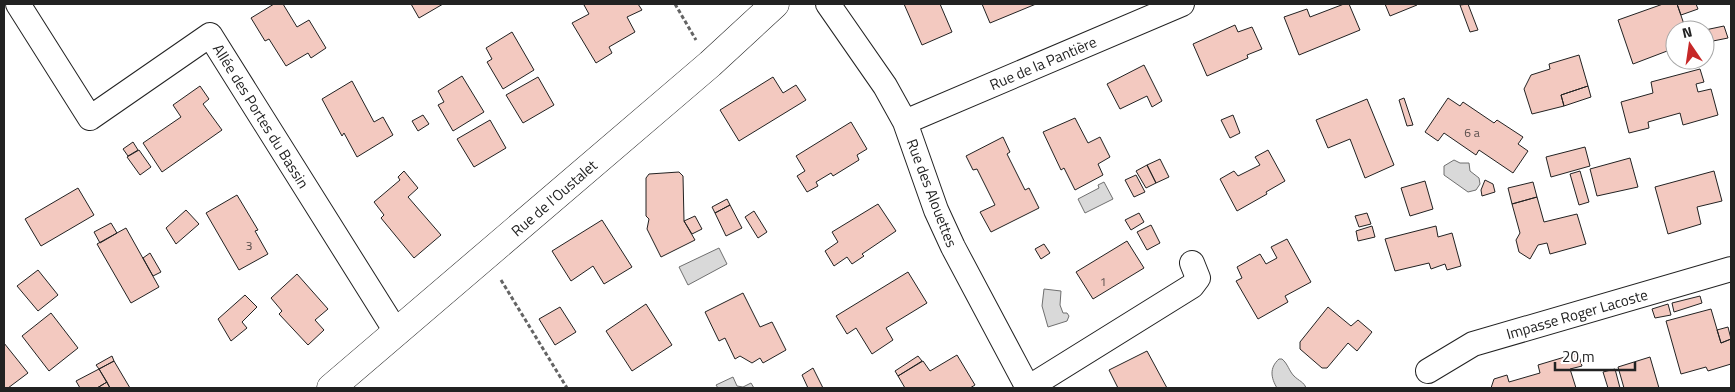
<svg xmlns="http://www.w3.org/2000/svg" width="1735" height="392" font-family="'Titillium Web',sans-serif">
  <rect width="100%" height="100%" fill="#fff"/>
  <!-- water -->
  <path fill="#d9d9d9" stroke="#6f6f6f" d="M 1454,160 L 1460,163 L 1469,163 L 1470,171 L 1479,178 L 1480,184 L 1476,190 L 1468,192 L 1444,175 L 1444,166 Z
    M 1104,182 L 1113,199 L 1085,213 L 1078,199 L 1099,188 L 1098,185 Z
    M 719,248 L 727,264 L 688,285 L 679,267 Z
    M 1044,289 L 1061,291 L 1060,305 L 1063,313 L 1067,313 L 1069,316 L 1067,321 L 1048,327 L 1042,306 Z
    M 1279,359 L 1282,359 C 1288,364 1289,371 1294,376 C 1299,381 1304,382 1306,388 L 1277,388 C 1271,378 1269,368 1279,359 Z
    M 733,377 L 737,386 L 743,387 L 751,383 L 754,388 L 718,388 L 716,385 Z"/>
  <!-- building -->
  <path fill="#f3c9c0" stroke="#222" d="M 274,4 L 283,4 L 297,27 L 309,20 L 326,48 L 311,58 L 308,53 L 286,66 L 269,39 L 265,41 L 251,18 Z
    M 411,4 L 443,4 L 419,18 Z
    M 587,4 L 638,4 L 642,10 L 627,17 L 635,32 L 609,47 L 612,53 L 596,63 L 572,23 L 589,14 L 584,5 Z
    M 904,4 L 940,4 L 952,32 L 922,45 Z
    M 982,4 L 1036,4 L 990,23 Z
    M 1344,4 L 1349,4 L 1360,30 L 1299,55 L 1284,17 L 1307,9 L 1310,17 Z
    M 1385,4 L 1416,4 L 1417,5 L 1390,16 Z
    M 1468,4 L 1478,30 L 1470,32 L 1460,5 Z
    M 1663,4 L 1677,4 L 1686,30 L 1675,30 L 1675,48 L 1633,64 L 1618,20 Z
    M 1677,4 L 1696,4 L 1698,9 L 1681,15 Z
    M 1235,25 L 1238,32 L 1252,27 L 1262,49 L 1247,55 L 1248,58 L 1207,76 L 1193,44 Z
    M 1724,26 L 1728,38 L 1708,42 L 1705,30 Z
    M 512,32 L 534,70 L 503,89 L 487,62 L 492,59 L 486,48 Z
    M 1579,55 L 1588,86 L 1561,95 L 1564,106 L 1532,114 L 1524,89 L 1531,75 L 1550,69 L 1549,64 Z
    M 1144,65 L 1162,101 L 1152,107 L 1147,96 L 1120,109 L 1107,84 Z
    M 1700,69 L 1704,82 L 1696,84 L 1698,92 L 1711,89 L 1718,115 L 1683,125 L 1680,113 L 1648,122 L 1649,128 L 1629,133 L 1621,102 L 1653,93 L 1651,82 Z
    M 462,76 L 484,112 L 453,131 L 438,105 L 444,102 L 438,91 Z
    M 538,77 L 554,105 L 523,123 L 506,95 Z
    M 773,77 L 783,93 L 796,85 L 806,100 L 739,141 L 720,110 Z
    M 352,81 L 374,122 L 383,117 L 393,135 L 357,157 L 344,133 L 342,136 L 322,99 Z
    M 200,86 L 209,99 L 203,104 L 222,130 L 162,172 L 143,143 L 181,117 L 173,105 Z
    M 1588,86 L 1591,97 L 1564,106 L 1561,95 Z
    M 1404,98 L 1413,125 L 1407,126 L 1399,100 Z
    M 1448,98 L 1460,106 L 1463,102 L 1494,123 L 1497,120 L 1523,137 L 1518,144 L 1528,151 L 1513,173 L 1479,150 L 1476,155 L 1444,133 L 1438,141 L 1425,132 Z
    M 1367,99 L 1394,165 L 1365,178 L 1350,139 L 1328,148 L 1316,120 Z
    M 423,115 L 429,124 L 418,131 L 412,121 Z
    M 1233,115 L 1240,133 L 1230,138 L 1221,120 Z
    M 1075,118 L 1088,143 L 1100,137 L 1110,157 L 1098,164 L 1103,175 L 1075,190 L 1064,168 L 1061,170 L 1043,132 Z
    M 490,120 L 506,148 L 474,167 L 457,139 Z
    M 851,122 L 867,149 L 857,155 L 859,160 L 833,176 L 831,173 L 816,182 L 818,186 L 807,192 L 797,176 L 805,171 L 796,156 Z
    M 1003,137 L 1010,152 L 1007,154 L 1025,190 L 1029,188 L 1039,208 L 991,232 L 980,212 L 995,205 L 977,169 L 973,170 L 966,156 Z
    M 133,142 L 138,150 L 128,156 L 123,149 Z
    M 1585,147 L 1590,166 L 1551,177 L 1546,157 Z
    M 139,150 L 151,167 L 140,175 L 127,157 Z
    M 1268,150 L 1285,181 L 1266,192 L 1267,194 L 1237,211 L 1220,179 L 1234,171 L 1238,176 L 1260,165 L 1255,157 Z
    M 1630,158 L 1638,187 L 1597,196 L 1590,169 Z
    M 1160,159 L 1169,177 L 1156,183 L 1147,165 Z
    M 1147,165 L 1156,183 L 1146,188 L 1136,171 Z
    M 404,171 L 418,188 L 408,197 L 441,235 L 414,258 L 381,218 L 384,215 L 374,202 L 400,180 L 398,177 Z
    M 1580,171 L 1589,202 L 1579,205 L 1570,174 Z
    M 1714,171 L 1722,201 L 1697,207 L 1701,224 L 1668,234 L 1655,187 Z
    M 679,172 L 683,176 L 684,221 L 695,240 L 661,257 L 647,229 L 649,219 L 646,216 L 646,178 L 649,174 Z
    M 1136,175 L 1145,192 L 1134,197 L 1125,180 Z
    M 1485,180 L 1493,184 L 1495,192 L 1482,196 L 1481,190 Z
    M 1425,181 L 1433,209 L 1410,216 L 1401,188 Z
    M 1533,182 L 1537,197 L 1512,204 L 1508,188 Z
    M 78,188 L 94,215 L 41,246 L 25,219 Z
    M 237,195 L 258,230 L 255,231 L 268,254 L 239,270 L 206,213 Z
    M 1537,197 L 1544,222 L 1577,214 L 1586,244 L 1550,254 L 1547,243 L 1538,245 L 1530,259 L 1519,252 L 1516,240 L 1520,233 L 1512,204 Z
    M 727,199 L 730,205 L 715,213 L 712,207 Z
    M 878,204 L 896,231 L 862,254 L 864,256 L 852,264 L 847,257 L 834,266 L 825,251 L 838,242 L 832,232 Z
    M 730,205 L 742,228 L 726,236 L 715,213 Z
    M 186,210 L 199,224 L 176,244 L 166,228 Z
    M 754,211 L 767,232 L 758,238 L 745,217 Z
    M 1139,213 L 1144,222 L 1131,230 L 1125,220 Z
    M 1367,213 L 1371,224 L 1359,227 L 1355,216 Z
    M 695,216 L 702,229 L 692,234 L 684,221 Z
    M 602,220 L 632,267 L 604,284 L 593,266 L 571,281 L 552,251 Z
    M 111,223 L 117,233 L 100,243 L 94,232 Z
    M 1151,225 L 1160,243 L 1147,250 L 1137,232 Z
    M 1372,226 L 1375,237 L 1358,241 L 1356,231 Z
    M 1436,226 L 1438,237 L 1452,233 L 1461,266 L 1447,270 L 1445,264 L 1431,269 L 1429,263 L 1395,271 L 1385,239 Z
    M 126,228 L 159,287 L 131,303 L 97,244 Z
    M 1287,239 L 1311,282 L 1285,296 L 1288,302 L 1258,319 L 1236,281 L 1242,278 L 1237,267 L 1260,254 L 1266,264 L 1277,258 L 1271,247 Z
    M 1127,241 L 1144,268 L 1093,299 L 1076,272 Z
    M 1044,244 L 1050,253 L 1041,259 L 1035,249 Z
    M 150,253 L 161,272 L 153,276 L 143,258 Z
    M 38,270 L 58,295 L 38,311 L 17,286 Z
    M 908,272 L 927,303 L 886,328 L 893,340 L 872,354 L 856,328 L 847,334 L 836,316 Z
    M 297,274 L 328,309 L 315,320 L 324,330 L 308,345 L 279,314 L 282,311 L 271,298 Z
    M 743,293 L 760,327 L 772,322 L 786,350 L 763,363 L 760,358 L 752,363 L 740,356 L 735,359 L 725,338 L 719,341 L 705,312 Z
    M 245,295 L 257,307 L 242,322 L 247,328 L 231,341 L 218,319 Z
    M 1700,296 L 1702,303 L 1674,312 L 1672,303 Z
    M 646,304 L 672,345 L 632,371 L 606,331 Z
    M 1668,304 L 1671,315 L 1655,318 L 1652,309 Z
    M 560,307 L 576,332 L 555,345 L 539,319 Z
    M 1328,307 L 1351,326 L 1358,320 L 1372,332 L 1357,351 L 1348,343 L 1327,368 L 1322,368 L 1300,349 L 1300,342 Z
    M 1711,309 L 1721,343 L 1731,339 L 1731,364 L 1708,371 L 1706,367 L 1681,374 L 1666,321 Z
    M 51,313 L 78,348 L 49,371 L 22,336 Z
    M 1728,327 L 1731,339 L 1721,343 L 1717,330 Z
    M 4,343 L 28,373 L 8,388 L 4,388 Z
    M 1147,351 L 1167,388 L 1118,388 L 1109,370 Z
    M 1578,353 L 1582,366 L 1570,369 L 1576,388 L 1491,388 L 1494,379 L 1507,375 L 1509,382 L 1540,373 L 1538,365 Z
    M 957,355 L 975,385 L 970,388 L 905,388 L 898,376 L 923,361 L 930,371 Z
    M 112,356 L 114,361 L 99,369 L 96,365 Z
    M 918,356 L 922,361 L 898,376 L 895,371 Z
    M 1650,357 L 1659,388 L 1624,388 L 1618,367 Z
    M 114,361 L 130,388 L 110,388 L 99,369 Z
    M 813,368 L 823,388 L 808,388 L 802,375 Z
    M 99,369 L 107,382 L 97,388 L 80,388 L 76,381 Z
    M 1615,369 L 1620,388 L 1608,388 L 1603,372 Z
    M 107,382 L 110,388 L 97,388 Z"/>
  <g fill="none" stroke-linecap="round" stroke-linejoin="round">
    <defs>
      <path id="street" d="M 18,4 L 90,118 L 210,35 L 397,333
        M 828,4 L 885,86 L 905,122 L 936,210 L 953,247 L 1028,388
        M 905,122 L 1182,4
        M 1428,371 L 1473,344 L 1731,269
        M 1028,388 L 1192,286 L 1198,278 L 1192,263"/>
      <path id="secondary" d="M 331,388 L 710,64 L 775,4"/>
    </defs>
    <!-- street casing -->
    <use href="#street" stroke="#222" stroke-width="26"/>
    <!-- secondary casing -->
    <use href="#secondary" stroke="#222" stroke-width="29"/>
    <!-- path -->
    <path stroke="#646464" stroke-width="3" stroke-dasharray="4 2.5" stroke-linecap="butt" d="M 675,4 L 696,40
      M 501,280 L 567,388"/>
    <!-- street -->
    <use href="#street" stroke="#fff" stroke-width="24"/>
    <!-- secondary -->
    <use href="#secondary" stroke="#fff" stroke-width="28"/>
  </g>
  <g text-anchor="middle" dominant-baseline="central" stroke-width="4" stroke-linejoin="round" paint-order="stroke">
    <!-- number labels -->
    <g font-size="12" fill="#564c4a">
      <text x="1472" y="132">6 a</text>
      <text x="249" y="245">3</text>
      <text x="1103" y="281">1</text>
    </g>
    <!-- street labels -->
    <g font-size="15" fill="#222" stroke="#fff">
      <text transform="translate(1043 63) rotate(-23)">Rue de la Pantière</text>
      <text transform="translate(261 116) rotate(58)">Allée des Portes du Bassin</text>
      <text transform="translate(932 193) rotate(69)">Rue des Alouettes</text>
      <text transform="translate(554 198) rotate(-41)">Rue de l'Oustalet</text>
      <text transform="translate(1577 314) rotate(-16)">Impasse Roger Lacoste</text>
    </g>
  </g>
  <!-- border -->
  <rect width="1735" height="392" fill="none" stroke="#222222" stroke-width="10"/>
  <!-- north arrow -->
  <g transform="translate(1690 45) rotate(347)"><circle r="24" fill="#ffffff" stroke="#a7a7a7"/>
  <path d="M0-4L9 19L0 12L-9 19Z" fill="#c62828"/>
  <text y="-8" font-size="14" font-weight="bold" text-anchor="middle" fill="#222222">N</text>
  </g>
  <!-- scale -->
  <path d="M1555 362v8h80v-8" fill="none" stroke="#222222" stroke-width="2.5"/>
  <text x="1562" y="362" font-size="15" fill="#222222" stroke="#ffffff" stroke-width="4" paint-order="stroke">20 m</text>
</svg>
